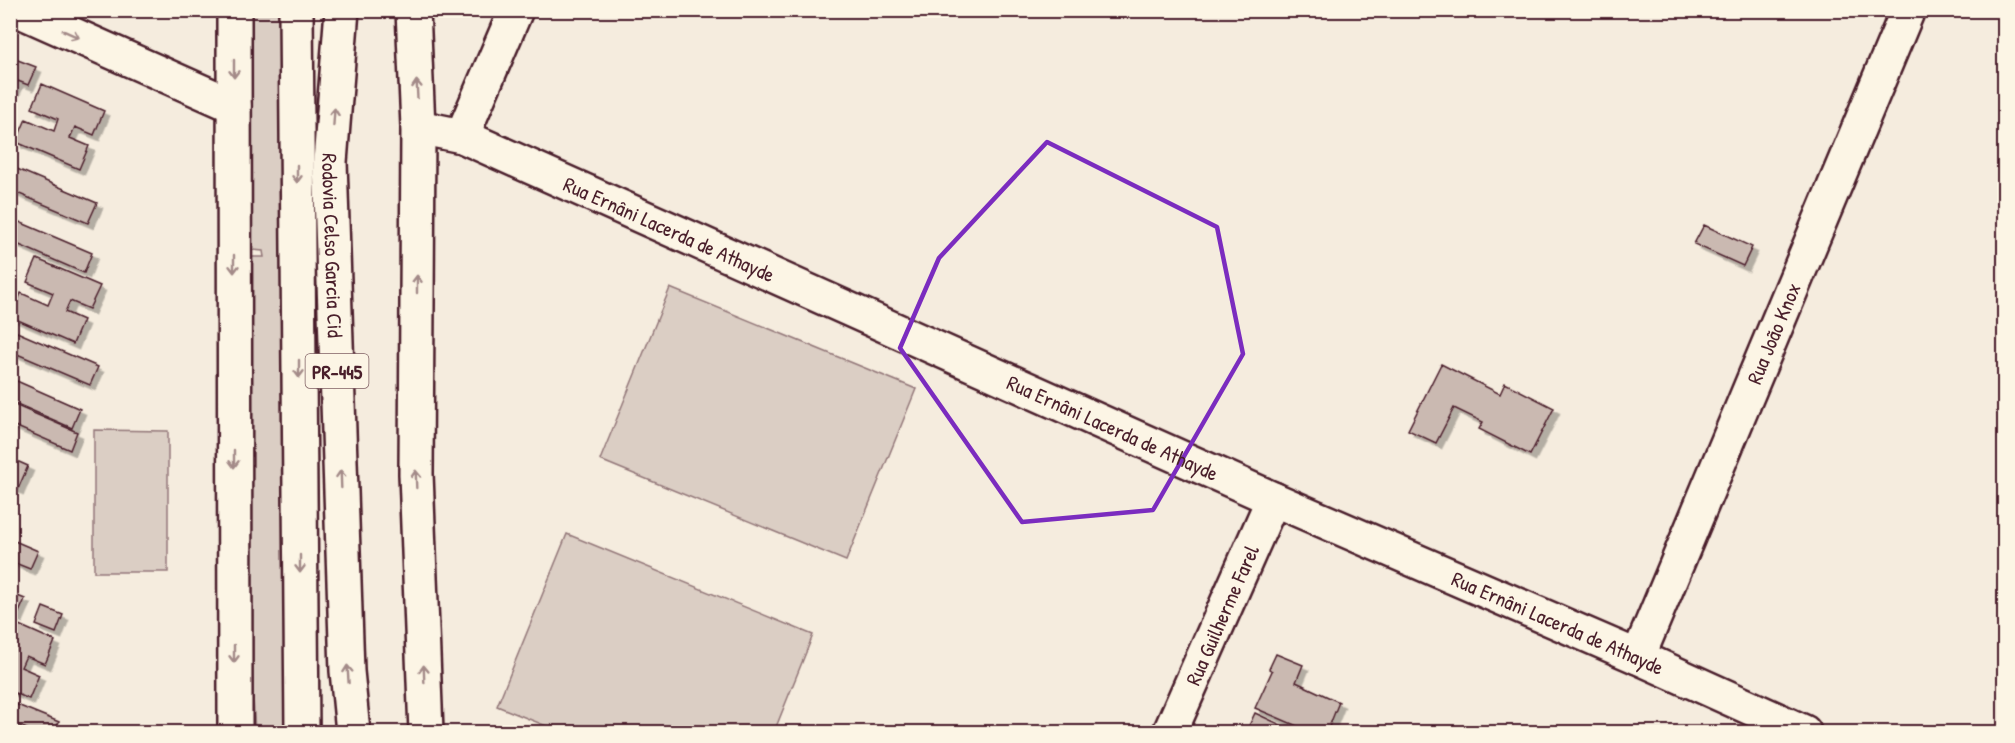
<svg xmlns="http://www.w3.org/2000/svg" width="2015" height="743" font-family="'Patrick Hand',sans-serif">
  <defs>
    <filter id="shadow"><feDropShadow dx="5.5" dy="5.5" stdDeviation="0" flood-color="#0004"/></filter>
  </defs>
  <rect width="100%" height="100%" fill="#f5ecde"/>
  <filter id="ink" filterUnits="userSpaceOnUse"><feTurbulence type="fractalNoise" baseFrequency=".0167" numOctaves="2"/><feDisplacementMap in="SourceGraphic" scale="12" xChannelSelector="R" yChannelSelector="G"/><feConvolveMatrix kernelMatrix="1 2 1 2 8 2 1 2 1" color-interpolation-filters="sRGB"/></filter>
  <g filter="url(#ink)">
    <!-- green -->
    <path fill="#dbcec4" stroke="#927678" stroke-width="1.5" d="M 252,11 L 292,11 L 295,732 L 255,732 L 248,610 L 248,261 L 252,257 L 264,257 L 263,251 L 253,250 L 247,246 Z
      M 670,288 L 916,389 L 846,561 L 600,460 Z
      M 94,430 L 168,431 L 168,572 L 94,572 Z
      M 567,534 L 813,635 L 774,732 L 561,732 L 497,706 Z"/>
    <!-- building -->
    <path fill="#cab9b1" stroke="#4a1f2b" stroke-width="1.5" filter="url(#shadow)" d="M 10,57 L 36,67 L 28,85 L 18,81 L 10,98 Z
      M 42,84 L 104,111 L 94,135 L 75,127 L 70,138 L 89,146 L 79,169 L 16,142 L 26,119 L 54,131 L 58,119 L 32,108 Z
      M 10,166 L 97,203 L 88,223 L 10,190 Z
      M 10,218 L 92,253 L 84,273 L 10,241 Z
      M 1704,225 L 1752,247 L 1743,266 L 1694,244 Z
      M 37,259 L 100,286 L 89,309 L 70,301 L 65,312 L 83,320 L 73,344 L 11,317 L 21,293 L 48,305 L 53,293 L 27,282 Z
      M 10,329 L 98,367 L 90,385 L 10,351 Z
      M 1441,364 L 1500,394 L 1505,383 L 1554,408 L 1530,455 L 1479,429 L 1483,422 L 1454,408 L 1436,443 L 1408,430 Z
      M 10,378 L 80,409 L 72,428 L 10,401 Z
      M 10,403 L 77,432 L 70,450 L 10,424 Z
      M 10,458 L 28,466 L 18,489 L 10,486 Z
      M 10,539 L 38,551 L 30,569 L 10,561 Z
      M 10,593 L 25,599 L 17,617 L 10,614 Z
      M 43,607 L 63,615 L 56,633 L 36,625 Z
      M 10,621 L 55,641 L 45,664 L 26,656 L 21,667 L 39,675 L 29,699 L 10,691 Z
      M 1276,654 L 1303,665 L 1296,682 L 1339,702 L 1327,732 L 1311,732 L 1255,708 L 1272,671 L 1269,669 Z
      M 10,702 L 59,722 L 54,732 L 34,732 L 10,722 Z
      M 1255,713 L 1296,732 L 1246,732 Z"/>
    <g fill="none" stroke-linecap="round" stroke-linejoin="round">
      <defs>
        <g id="minor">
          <path d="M 18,10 L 234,106"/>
          <path d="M 234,10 L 235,732"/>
          <path d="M 413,10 L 418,127 L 416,474 L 426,732"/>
          <path id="s1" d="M 418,127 L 462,136 L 1273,499 L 1638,657 L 1804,732"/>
          <path d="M 462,136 L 516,10"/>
          <path id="s2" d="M 1638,657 L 1908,10"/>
          <path id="s3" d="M 1170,732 L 1273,499"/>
        </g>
        <g id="highway">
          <path d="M 296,10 L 302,732"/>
          <path id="s4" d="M 342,10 L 330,162 L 347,671 L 353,732"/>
        </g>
      </defs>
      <!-- minor casing -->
      <use href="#minor" stroke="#4a1f2b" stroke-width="38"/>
      <!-- highway casing -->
      <use href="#highway" stroke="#4a1f2b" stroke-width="38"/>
      <!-- minor -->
      <use href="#minor" stroke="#fcf5e5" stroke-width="33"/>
      <!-- highway -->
      <use href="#highway" stroke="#fcf5e5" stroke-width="33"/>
    </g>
    <!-- one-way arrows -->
    <defs><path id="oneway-shaft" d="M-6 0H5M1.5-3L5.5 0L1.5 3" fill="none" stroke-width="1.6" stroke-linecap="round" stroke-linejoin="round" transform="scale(1.5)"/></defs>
    <g stroke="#a38a88">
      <use href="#oneway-shaft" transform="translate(71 34) rotate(24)"/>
      <use href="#oneway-shaft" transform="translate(234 69) rotate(90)"/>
      <use href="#oneway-shaft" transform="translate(417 89) rotate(-93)"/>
      <use href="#oneway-shaft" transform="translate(334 117) rotate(-86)"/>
      <use href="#oneway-shaft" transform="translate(297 174) rotate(90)"/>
      <use href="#oneway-shaft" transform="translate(234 264) rotate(90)"/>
      <use href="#oneway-shaft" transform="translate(417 284) rotate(-90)"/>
      <use href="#oneway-shaft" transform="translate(299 369) rotate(90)"/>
      <use href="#oneway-shaft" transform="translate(234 459) rotate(90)"/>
      <use href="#oneway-shaft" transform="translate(341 479) rotate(-92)"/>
      <use href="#oneway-shaft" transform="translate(416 479) rotate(-92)"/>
      <use href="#oneway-shaft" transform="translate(300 564) rotate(90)"/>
      <use href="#oneway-shaft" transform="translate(234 654) rotate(90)"/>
      <use href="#oneway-shaft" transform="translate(348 674) rotate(-94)"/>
      <use href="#oneway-shaft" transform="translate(424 674) rotate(-92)"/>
    </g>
  </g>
  <!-- marked area -->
  <path fill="none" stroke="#7b2cbf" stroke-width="4.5" stroke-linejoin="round" d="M 1047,142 L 1217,227 L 1243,354 L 1153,510 L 1022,522 L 900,348 L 939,258 Z"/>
  <g text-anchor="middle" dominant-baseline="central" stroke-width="5" stroke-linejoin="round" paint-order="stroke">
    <!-- shield labels -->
    <rect fill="#fcf5e5" stroke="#7f5f63" stroke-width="1.5" x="305.5" y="354" width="63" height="34" rx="4.5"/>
    <g font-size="20" font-weight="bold" fill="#4a1f2b">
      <text x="337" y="371">PR-445</text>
    </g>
    <!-- street labels -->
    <g font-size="21" fill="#4a1f2b" stroke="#fcf5e5">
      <text stroke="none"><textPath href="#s1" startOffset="272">Rua Ernâni Lacerda de Athayde</textPath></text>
      <text stroke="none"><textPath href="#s4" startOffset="236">Rodovia Celso Garcia Cid</textPath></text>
      <text stroke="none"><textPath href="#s2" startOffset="351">Rua João Knox</textPath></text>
      <text stroke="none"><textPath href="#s1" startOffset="758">Rua Ernâni Lacerda de Athayde</textPath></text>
      <text stroke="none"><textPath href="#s3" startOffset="128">Rua Guilherme Farel</textPath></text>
      <text stroke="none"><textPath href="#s1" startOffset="1244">Rua Ernâni Lacerda de Athayde</textPath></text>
    </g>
  </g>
  <!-- margin -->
  <rect width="2015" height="743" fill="none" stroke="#fcf5e5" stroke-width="36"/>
  <rect x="18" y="18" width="1979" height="707" fill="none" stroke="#4a1f2b" stroke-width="2" filter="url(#ink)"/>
</svg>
